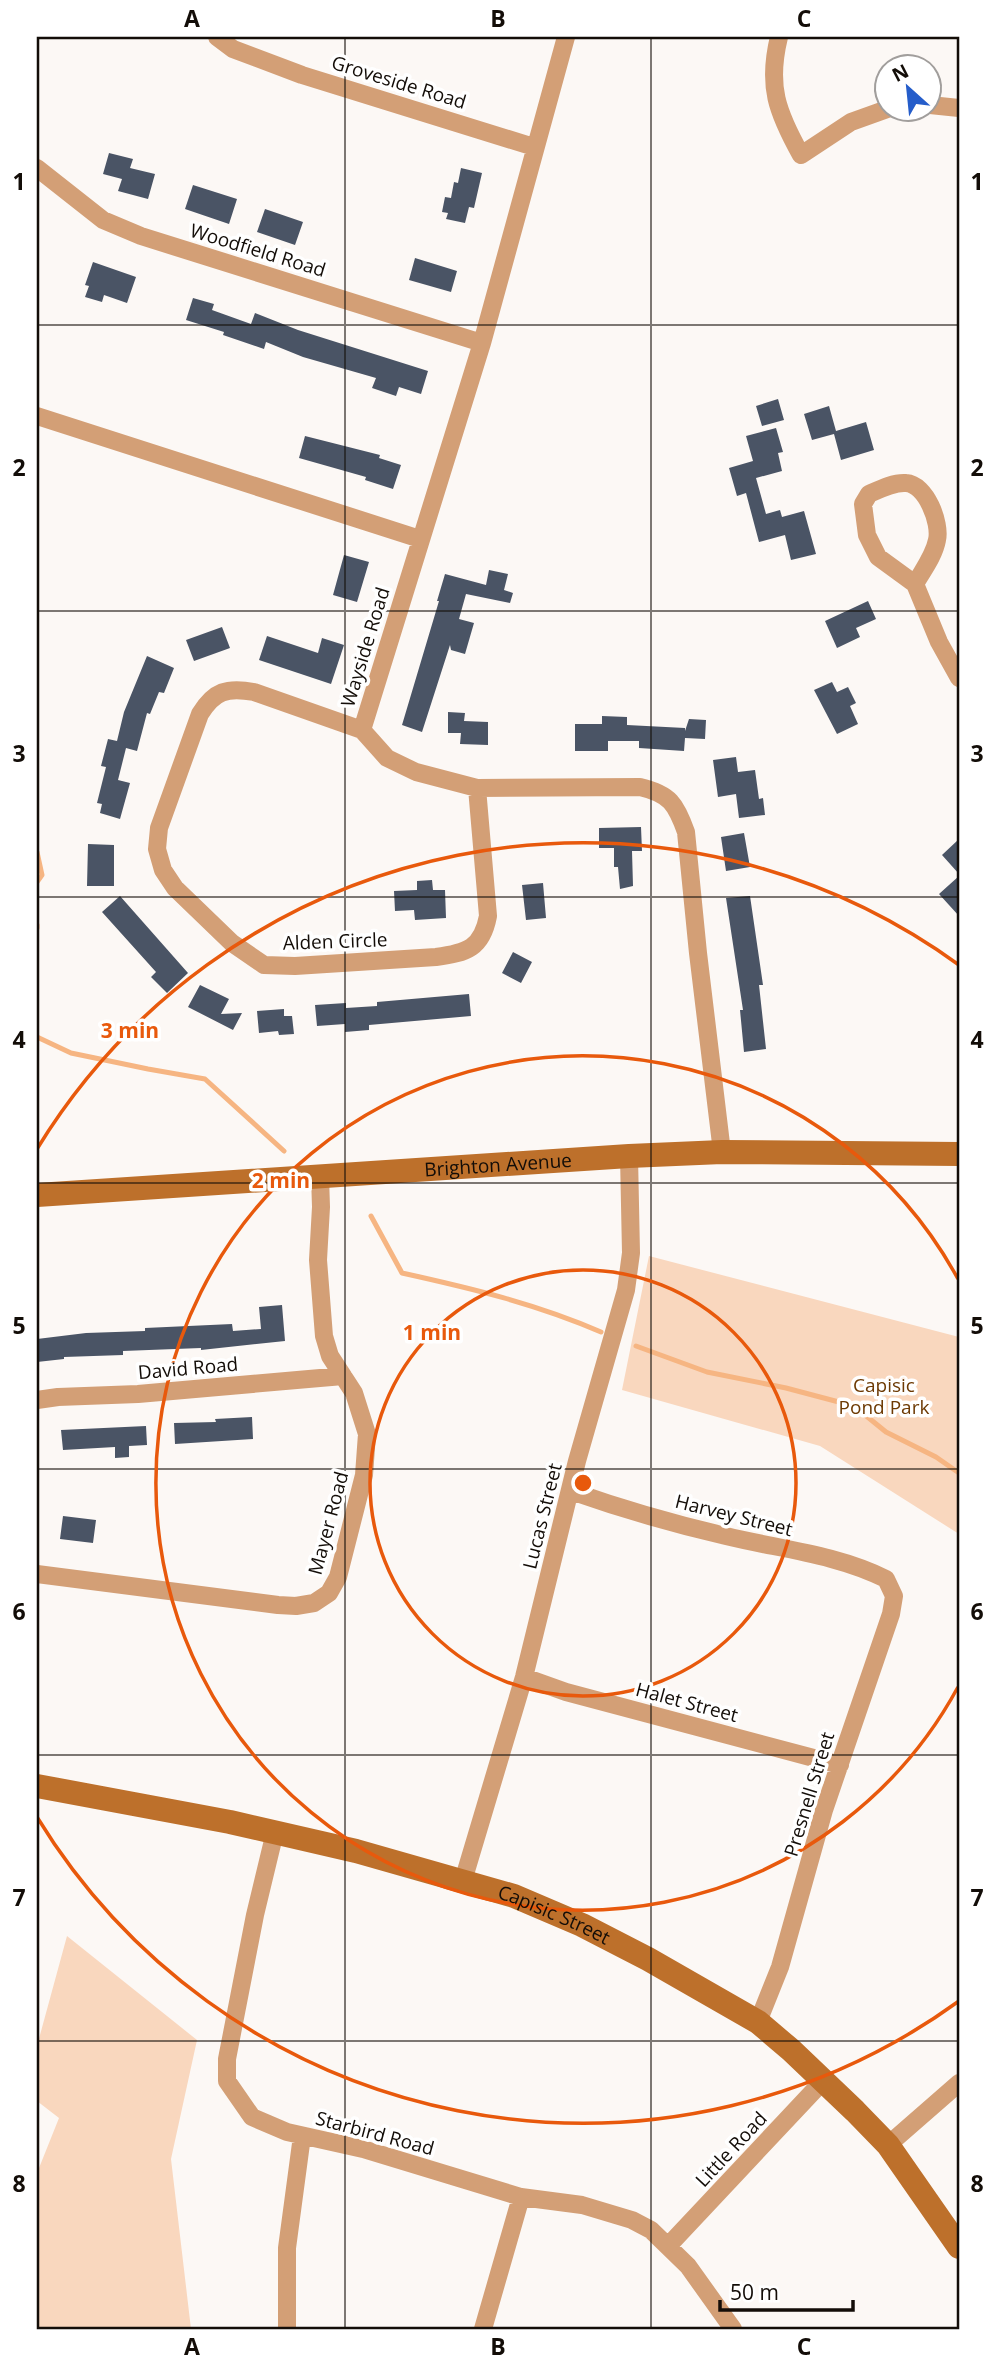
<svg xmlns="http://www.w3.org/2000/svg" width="996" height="2366" font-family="'Open Sans',sans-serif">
  <rect width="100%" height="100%" fill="#fcf8f5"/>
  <!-- green -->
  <path fill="#f9d7be" d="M 649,1256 L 959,1337 L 959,1534 L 820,1446 L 622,1390 Z
    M 67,1936 L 197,2040 L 171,2159 L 191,2329 L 37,2329 L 37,2173 L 59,2118 L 37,2101 L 37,2046 Z"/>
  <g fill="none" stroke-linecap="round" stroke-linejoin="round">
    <!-- stream -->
    <path stroke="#f6b582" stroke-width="5" d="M 37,852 L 42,875 L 37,882
      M 37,925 L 37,928
      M 37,1037 L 71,1053 L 148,1069 L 205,1079 L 284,1151
      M 371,1216 L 402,1273 C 470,1288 537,1304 601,1332
      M 636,1346 L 707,1372 L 786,1388 L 854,1406 L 886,1432 L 936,1457 L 959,1473"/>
  </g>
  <!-- building -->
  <path fill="#4a5465" d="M 109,153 L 133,159 L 130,168 L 155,174 L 148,199 L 118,191 L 122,179 L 103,174 Z
    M 461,168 L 482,173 L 474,208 L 469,207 L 465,223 L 446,219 L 448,213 L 442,212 L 445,197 L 451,198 L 454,182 L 458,183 Z
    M 193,185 L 237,199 L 229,224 L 185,209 Z
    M 265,209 L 303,222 L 295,245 L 257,232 Z
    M 415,258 L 457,271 L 451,292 L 409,280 Z
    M 93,262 L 136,277 L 127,303 L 104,295 L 102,302 L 85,297 L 89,286 L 85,285 Z
    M 193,298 L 214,304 L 212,310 L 251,324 L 255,313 L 298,330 L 428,371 L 421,394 L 399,387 L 396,396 L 372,388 L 376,378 L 303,357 L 266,342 L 264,349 L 223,335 L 224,332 L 186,320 Z
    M 778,399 L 784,420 L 762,426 L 756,406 Z
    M 829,406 L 836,431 L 866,422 L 874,450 L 841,460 L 834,434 L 812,440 L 804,414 Z
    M 776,428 L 783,452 L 778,453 L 782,471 L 756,478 L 766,514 L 780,510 L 782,517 L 804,511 L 816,554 L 791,560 L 785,535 L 759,542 L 746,493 L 737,496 L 729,468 L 753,461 L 746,436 Z
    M 305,436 L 380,455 L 379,458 L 401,465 L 393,489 L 365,480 L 366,477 L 299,458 Z
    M 344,555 L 369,562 L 357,602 L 333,595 Z
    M 489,570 L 508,574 L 504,590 L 513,593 L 510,603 L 466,594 L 459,619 L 474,623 L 465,654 L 451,650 L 450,645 L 422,732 L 402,725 L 439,601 L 437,601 L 445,574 L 486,585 Z
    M 868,601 L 876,619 L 856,628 L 860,637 L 837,648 L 825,621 Z
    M 222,627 L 230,648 L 194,661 L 186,640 Z
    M 267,636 L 318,653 L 322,638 L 344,645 L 331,684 L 259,660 Z
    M 147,656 L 174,668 L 164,693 L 159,692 L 150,714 L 147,713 L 137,751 L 126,748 L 118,780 L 130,783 L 120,819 L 100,813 L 102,804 L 97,803 L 106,767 L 101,766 L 108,739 L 117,741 L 124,712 Z
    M 832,682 L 837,692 L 848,687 L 856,703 L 850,706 L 858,724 L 837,734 L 814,690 Z
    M 448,712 L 465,713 L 464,721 L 488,722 L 488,745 L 460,744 L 461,733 L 448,733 Z
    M 602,716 L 627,717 L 627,725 L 685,728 L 685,731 L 689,719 L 706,720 L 705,739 L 685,738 L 684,751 L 639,748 L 639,741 L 608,741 L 608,751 L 575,751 L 575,724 L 602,724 Z
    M 736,757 L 738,772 L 755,770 L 759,799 L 763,798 L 765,815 L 739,818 L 736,794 L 718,797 L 713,760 Z
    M 641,827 L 642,851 L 632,851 L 633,886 L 620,889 L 618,867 L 614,867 L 614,848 L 599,848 L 599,828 Z
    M 744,833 L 750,867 L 726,871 L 721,837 Z
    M 959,839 L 959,874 L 942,855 Z
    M 88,844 L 114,845 L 114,886 L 87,886 Z
    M 959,876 L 959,916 L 939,894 Z
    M 432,880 L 433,890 L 445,890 L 446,918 L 415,920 L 414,910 L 395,911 L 394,891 L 417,890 L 417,881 Z
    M 543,883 L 546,918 L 526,920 L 522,885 Z
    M 120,896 L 188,973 L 167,993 L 151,977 L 156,972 L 102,912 Z
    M 750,896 L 763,985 L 759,985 L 766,1049 L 744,1052 L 740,1010 L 743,1010 L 726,898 Z
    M 513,952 L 532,962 L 521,983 L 502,973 Z
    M 200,985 L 229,999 L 221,1014 L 242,1013 L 233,1030 L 188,1007 Z
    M 469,994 L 471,1016 L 369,1025 L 369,1030 L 345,1032 L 345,1024 L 317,1026 L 315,1005 L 346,1003 L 346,1008 L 377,1006 L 377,1002 Z
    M 284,1009 L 284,1016 L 292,1016 L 294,1034 L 279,1035 L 278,1031 L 259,1033 L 257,1011 Z
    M 282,1305 L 285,1341 L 201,1350 L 201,1348 L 123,1351 L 123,1355 L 64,1357 L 64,1359 L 37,1362 L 37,1339 L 86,1333 L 145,1331 L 145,1328 L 232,1324 L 233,1331 L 261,1329 L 259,1307 Z
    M 252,1417 L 253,1439 L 175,1444 L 174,1423 L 216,1422 L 215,1419 Z
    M 146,1426 L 147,1445 L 129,1446 L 129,1457 L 115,1458 L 115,1447 L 63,1450 L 61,1430 Z
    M 63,1516 L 96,1520 L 93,1543 L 60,1539 Z"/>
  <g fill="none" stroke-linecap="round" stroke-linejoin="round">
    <!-- street -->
    <path stroke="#d39f76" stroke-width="18" d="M 217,37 L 233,49 L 302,75 L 534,147
      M 566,37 L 482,343 L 362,730 L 387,758 L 416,772 L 477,788 L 640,787 C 670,794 676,804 686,832 L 698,953 L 722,1152
      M 779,37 C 767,86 777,112 801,155 L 851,122 L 890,108
      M 930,105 L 959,108
      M 37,168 L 103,220 L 141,236 L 482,343
      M 37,416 L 420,539
      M 915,584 C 923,570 934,556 937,540 C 941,523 926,484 906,483 C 894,482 880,489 869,494 L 863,504 L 867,535 L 878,557 L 915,584 L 939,642 L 959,678
      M 362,730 L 254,692 C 227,687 214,691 200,714 L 159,828 L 157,849 L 163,870 L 175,888 L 232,943 L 264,965 L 295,966 L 436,957 C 467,953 482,948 488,916 L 477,788
      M 37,1400 L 58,1397 L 138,1394 L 343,1376
      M 571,1491 C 622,1509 674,1524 726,1536 C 779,1549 836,1554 886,1579 L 894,1596 L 891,1614 L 824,1810 L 780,1967 L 758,2022
      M 37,1574 L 278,1605 L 296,1606 L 314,1603 L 329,1593 L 338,1577 L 364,1475 L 367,1434 L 354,1393 L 330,1356 L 324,1336 L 318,1260 L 321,1207 L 320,1176
      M 524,1677 L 566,1692 L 840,1765
      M 275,1832 L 255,1915 L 227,2059 L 227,2081 L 252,2117 L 287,2132 L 363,2149 L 521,2197 L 582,2205 L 632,2220 L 651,2230 L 688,2266 L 733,2329
      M 463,1881 L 524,1677 L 577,1461 L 626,1290 L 631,1253 L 629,1156
      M 888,2145 L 959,2083
      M 669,2245 L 823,2081
      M 287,2329 L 287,2248 L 302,2136
      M 483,2329 L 521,2197"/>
    <!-- secondary -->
    <g stroke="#bd702b" stroke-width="24">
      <path id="s1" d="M 37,1195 L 629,1156 L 722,1152 L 959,1154"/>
      <path id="s2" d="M 37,1786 L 230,1822 L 356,1851 L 514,1896 L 582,1925 L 648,1959 L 758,2022 L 791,2050 L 855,2111 L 888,2145 L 959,2247"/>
    </g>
  </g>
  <!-- grid -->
  <path fill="none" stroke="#130d08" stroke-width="2" stroke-opacity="0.55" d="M 345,37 L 345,2329M 651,37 L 651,2329M 37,325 L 959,325M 37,611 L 959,611M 37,897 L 959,897M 37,1183 L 959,1183M 37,1469 L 959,1469M 37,1755 L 959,1755M 37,2041 L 959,2041"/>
  <!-- distance rings -->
  <g fill="none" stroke="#e8590c" stroke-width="3.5">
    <circle cx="583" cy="1483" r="213"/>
    <path d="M958 1687A427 427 0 1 1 958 1279"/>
    <path d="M959 2001A640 640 0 0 1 37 1817M37 1149A640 640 0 0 1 959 965"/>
  </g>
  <g text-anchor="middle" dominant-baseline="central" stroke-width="7" stroke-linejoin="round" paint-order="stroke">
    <!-- street labels -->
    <g font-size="19" fill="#130d08" stroke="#fff">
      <text transform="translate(399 82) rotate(17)">Groveside Road</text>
      <text transform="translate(258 250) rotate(17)">Woodfield Road</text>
      <text transform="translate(365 647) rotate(-73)">Wayside Road</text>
      <text transform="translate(335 941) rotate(-2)">Alden Circle</text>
      <text stroke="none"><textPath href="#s1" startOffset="462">Brighton Avenue</textPath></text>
      <text transform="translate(188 1368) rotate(-5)">David Road</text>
      <text transform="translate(734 1515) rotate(14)">Harvey Street</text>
      <text transform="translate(542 1516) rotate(-76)">Lucas Street</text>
      <text transform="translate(328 1523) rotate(-75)">Mayer Road</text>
      <text transform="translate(687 1702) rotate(15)">Halet Street</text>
      <text transform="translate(809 1794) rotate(-73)">Presnell Street</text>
      <text stroke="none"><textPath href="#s2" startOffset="534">Capisic Street</textPath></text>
      <text transform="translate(375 2133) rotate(15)">Starbird Road</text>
      <text transform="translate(731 2149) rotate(-47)">Little Road</text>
    </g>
    <!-- park labels -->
    <g font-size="19" fill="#6d3a04" stroke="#fff">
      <text x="884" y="1385">Capisic<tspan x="884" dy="22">Pond Park</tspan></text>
    </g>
  </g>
  <circle cx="583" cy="1483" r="10" fill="#e8590c" stroke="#fff" stroke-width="3.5"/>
  <g font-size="21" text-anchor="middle" font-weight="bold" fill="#e8590c" stroke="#fff" stroke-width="7" stroke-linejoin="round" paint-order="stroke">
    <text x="130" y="1038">3 min</text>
    <text x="281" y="1188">2 min</text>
    <text x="432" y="1340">1 min</text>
  </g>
  <!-- border -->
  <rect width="996" height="2366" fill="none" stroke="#ffffff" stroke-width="77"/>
  <!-- north arrow -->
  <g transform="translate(908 88) rotate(333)"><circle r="33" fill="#ffffff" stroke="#a19e9c" stroke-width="2"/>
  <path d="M0-5L12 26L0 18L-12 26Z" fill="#255dca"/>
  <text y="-10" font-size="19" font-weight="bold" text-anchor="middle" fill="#130d08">N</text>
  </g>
  <!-- scale -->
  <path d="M720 2300v10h133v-10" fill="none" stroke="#130d08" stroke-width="3.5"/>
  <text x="730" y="2300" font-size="21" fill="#130d08" stroke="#ffffff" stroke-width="5" paint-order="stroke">50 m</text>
  <rect x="38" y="38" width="920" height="2290" fill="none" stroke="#130d08" stroke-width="2.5"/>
  <g font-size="23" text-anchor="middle" font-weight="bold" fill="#130d08">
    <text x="192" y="27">A</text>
    <text x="498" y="27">B</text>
    <text x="804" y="27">C</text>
    <text x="19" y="190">1</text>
    <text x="977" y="190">1</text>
    <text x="19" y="476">2</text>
    <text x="977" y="476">2</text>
    <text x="19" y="762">3</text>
    <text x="977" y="762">3</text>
    <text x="19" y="1048">4</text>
    <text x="977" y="1048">4</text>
    <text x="19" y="1334">5</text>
    <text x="977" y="1334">5</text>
    <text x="19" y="1620">6</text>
    <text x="977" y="1620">6</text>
    <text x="19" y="1906">7</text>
    <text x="977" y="1906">7</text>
    <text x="19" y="2192">8</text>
    <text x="977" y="2192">8</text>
    <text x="192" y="2355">A</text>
    <text x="498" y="2355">B</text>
    <text x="804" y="2355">C</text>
  </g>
</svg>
